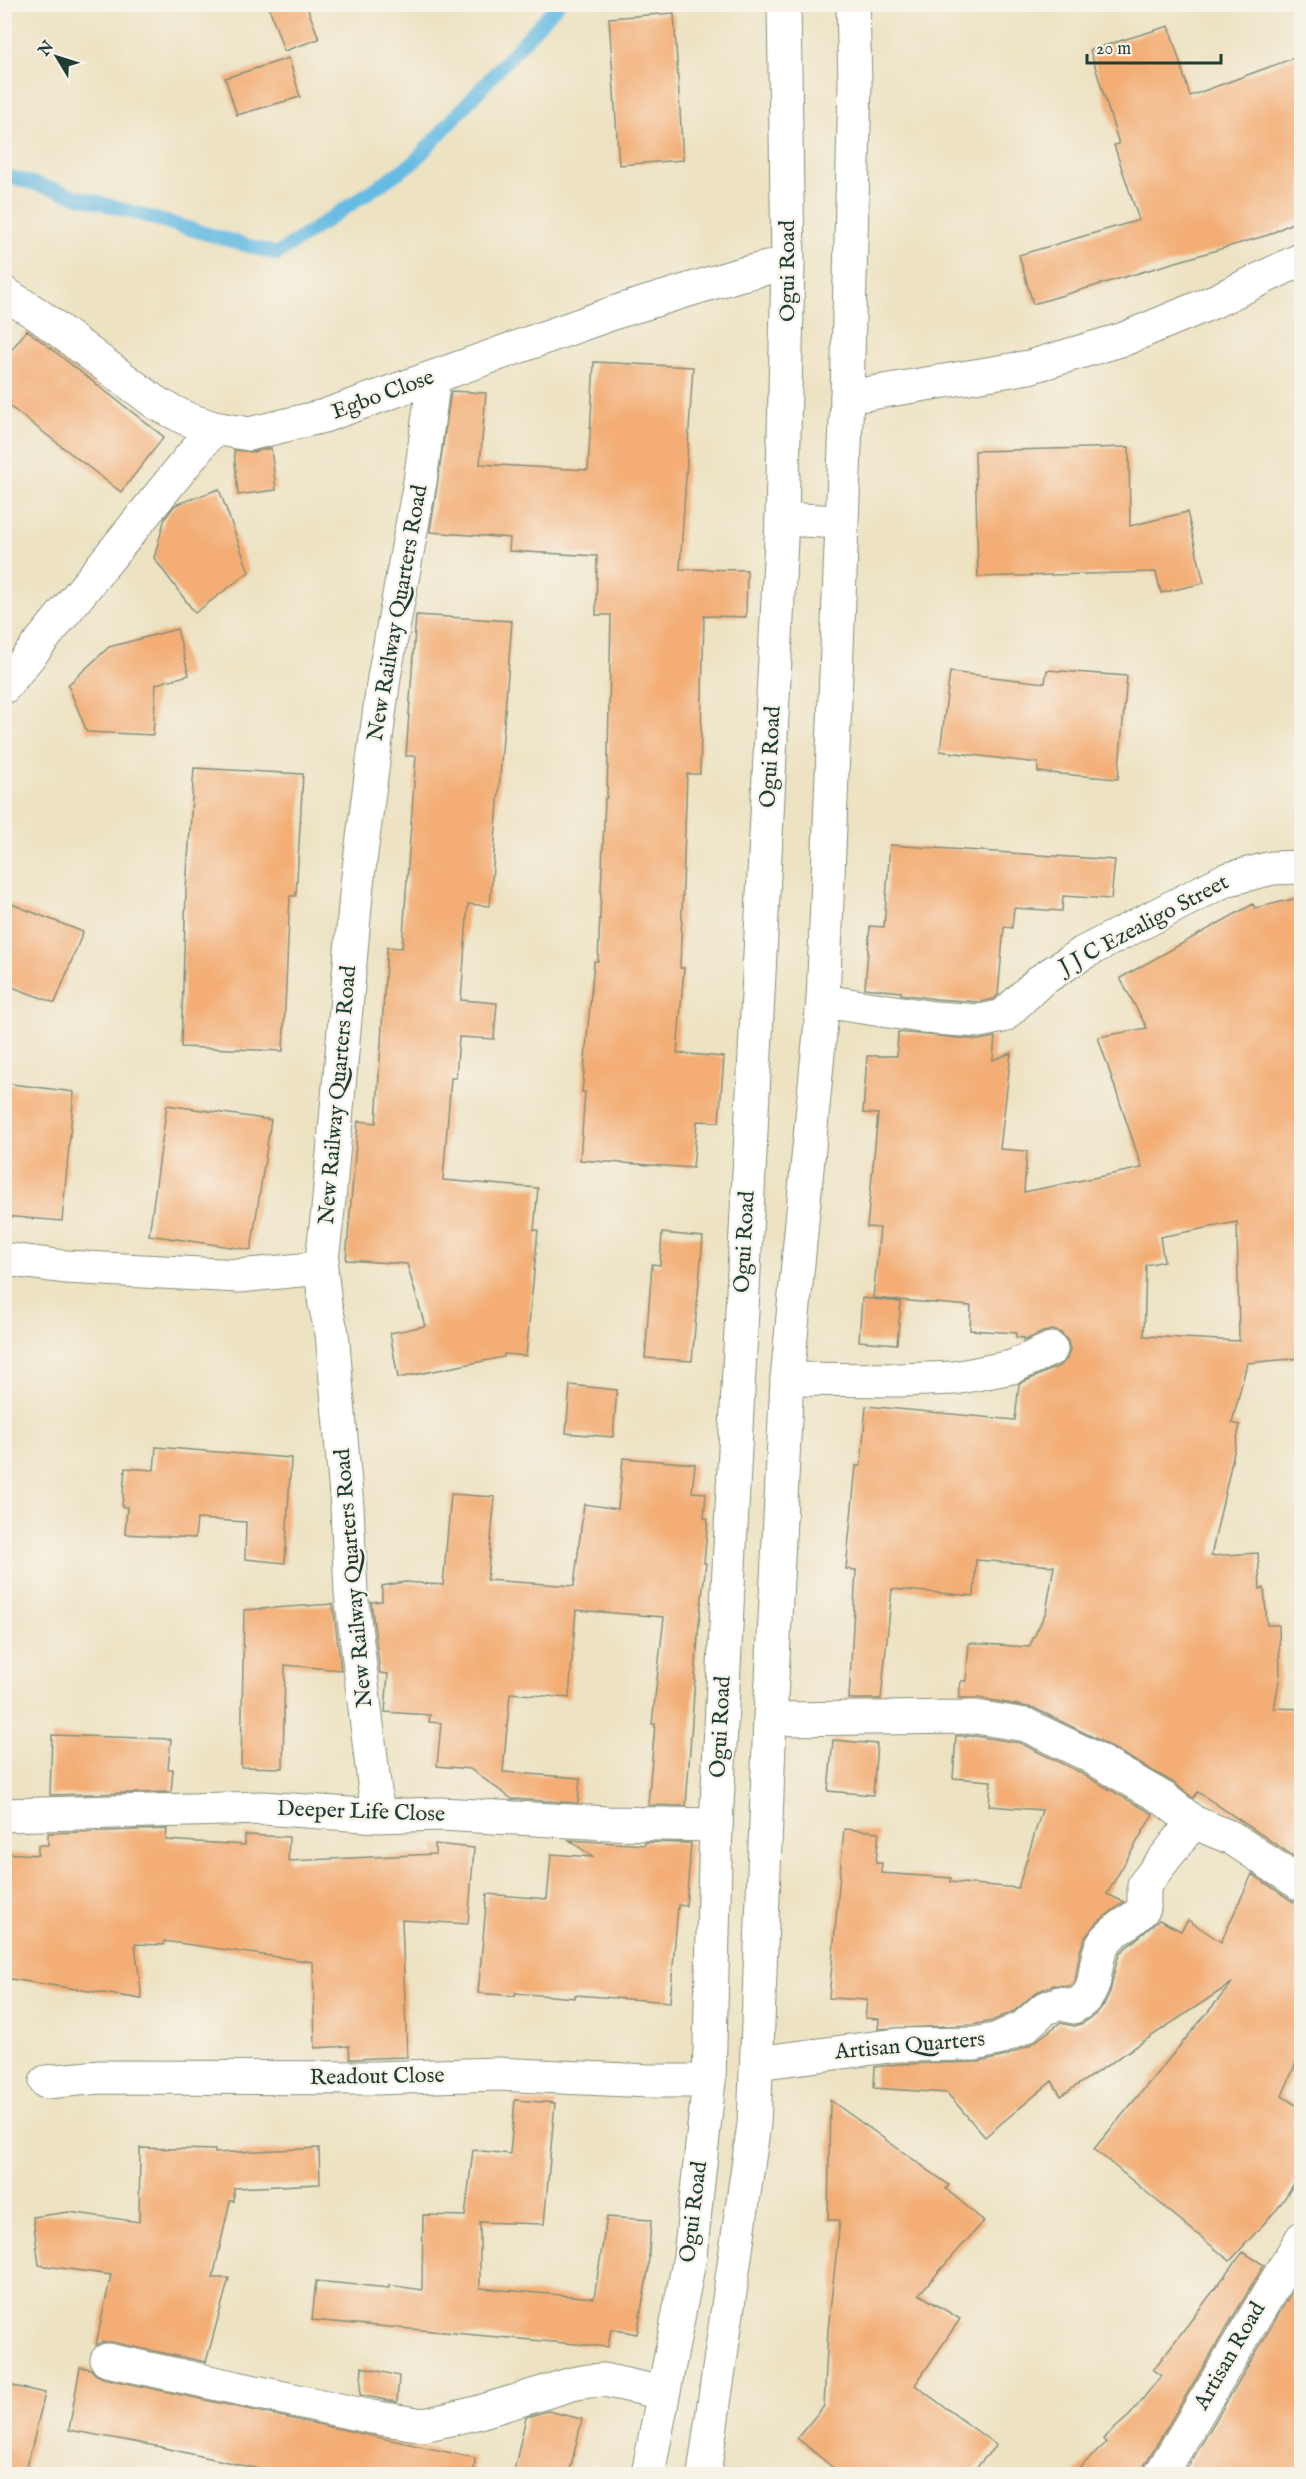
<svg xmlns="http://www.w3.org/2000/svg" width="1306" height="2479" font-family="'IM FELL English',serif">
  <rect width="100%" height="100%" fill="#f7f3e8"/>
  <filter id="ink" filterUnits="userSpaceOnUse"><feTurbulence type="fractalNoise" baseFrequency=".0167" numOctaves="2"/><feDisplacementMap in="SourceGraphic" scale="12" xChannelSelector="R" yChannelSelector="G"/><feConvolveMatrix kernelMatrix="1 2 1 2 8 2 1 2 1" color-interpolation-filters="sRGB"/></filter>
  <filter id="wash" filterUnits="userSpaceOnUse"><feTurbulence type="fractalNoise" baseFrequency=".008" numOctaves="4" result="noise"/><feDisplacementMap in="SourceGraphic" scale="24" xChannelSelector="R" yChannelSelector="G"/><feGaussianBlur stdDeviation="1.35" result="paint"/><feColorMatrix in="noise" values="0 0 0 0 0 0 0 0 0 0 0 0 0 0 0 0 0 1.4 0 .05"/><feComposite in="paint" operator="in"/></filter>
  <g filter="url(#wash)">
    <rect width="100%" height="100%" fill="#ede2c2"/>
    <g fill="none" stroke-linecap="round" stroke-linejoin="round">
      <!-- stream -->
      <path stroke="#66bbe3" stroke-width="14" d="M 4,175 L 277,254 L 414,162 L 558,4"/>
    </g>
    <g id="blocks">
      <!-- building -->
      <path fill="#f3ad74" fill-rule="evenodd" d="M 268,4 L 306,4 L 319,39 L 284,51 Z
        M 674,13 L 683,160 L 619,165 L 609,18 Z
        M 1169,26 L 1190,96 L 1302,55 L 1302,218 L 1268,235 L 1033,304 L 1019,255 L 1139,220 L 1114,145 L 1119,144 L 1090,50 Z
        M 289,58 L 300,97 L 237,115 L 225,78 Z
        M 27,330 L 164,437 L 121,492 L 4,402 L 4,359 Z
        M 594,362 L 693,367 L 680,569 L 747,570 L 746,617 L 704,616 L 700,774 L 687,774 L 680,968 L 684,968 L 677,1053 L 724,1057 L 719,1122 L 697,1121 L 693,1168 L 580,1160 L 585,1092 L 582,1092 L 594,961 L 598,961 L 605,798 L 607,798 L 611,615 L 596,615 L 597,556 L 509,551 L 510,538 L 430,532 L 451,391 L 486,393 L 480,464 L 588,470 Z
        M 1129,447 L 1130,526 L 1187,512 L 1204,583 L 1161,593 L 1156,572 L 978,577 L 975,451 Z
        M 271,448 L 276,490 L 238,495 L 234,450 L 253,452 Z
        M 219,489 L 249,572 L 195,613 L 154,558 L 165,518 L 175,505 Z
        M 416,615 L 512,621 L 490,906 L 468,904 L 461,1000 L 497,1003 L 494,1039 L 459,1037 L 456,1078 L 451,1078 L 443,1180 L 538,1188 L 534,1230 L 538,1230 L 526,1356 L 504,1354 L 504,1357 L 398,1378 L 390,1333 L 425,1326 L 407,1264 L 346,1260 L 358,1121 L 376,1123 L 387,947 L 402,948 L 416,756 L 406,756 Z
        M 177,629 L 189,675 L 156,684 L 153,735 L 87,732 L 68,685 L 109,647 Z
        M 1047,670 L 1127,676 L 1118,779 L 1038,772 L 1038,763 L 940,751 L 950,672 L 1045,683 Z
        M 194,768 L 303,774 L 296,896 L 290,896 L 283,1051 L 181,1047 L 186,890 Z
        M 890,845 L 1115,860 L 1111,899 L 1063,896 L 1062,911 L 1014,908 L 1012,928 L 1004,927 L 998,995 L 994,999 L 979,1002 L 936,999 L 901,994 L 901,992 L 865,988 L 870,926 L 884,927 Z
        M 1302,897 L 1302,1358 L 1247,1363 L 1232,1423 L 1240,1425 L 1211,1556 L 1258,1553 L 1260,1589 L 1264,1588 L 1267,1625 L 1279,1625 L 1280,1676 L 1274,1708 L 1302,1709 L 1302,1862 L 1198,1792 L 1193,1798 L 1172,1782 L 1095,1738 L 1034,1708 L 979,1698 L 959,1698 L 961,1681 L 966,1681 L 969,1643 L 1029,1647 L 1046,1612 L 1054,1566 L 976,1560 L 974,1596 L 892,1589 L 881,1699 L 849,1699 L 856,1570 L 846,1569 L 856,1466 L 861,1466 L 866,1406 L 1015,1420 L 1019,1384 L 1059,1366 L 1067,1359 L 1070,1350 L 1068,1341 L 1061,1333 L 1053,1330 L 1043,1332 L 1023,1341 L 1024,1338 L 1016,1337 L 1016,1333 L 970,1330 L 971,1306 L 873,1298 L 880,1228 L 867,1227 L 878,1114 L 863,1113 L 867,1056 L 897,1056 L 898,1032 L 979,1040 L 995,1037 L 993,1060 L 1011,1053 L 1000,1149 L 1027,1151 L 1024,1192 L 1142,1168 L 1098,1037 L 1147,1028 L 1120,978 L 1253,904 L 1255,908 ZM 1237,1222 L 1239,1341 L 1144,1336 L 1146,1265 L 1164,1261 L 1160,1237 Z
        M 4,901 L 83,932 L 55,1003 L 4,984 Z
        M 4,1083 L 74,1092 L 62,1221 L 4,1216 Z
        M 167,1105 L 271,1120 L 251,1250 L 149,1235 Z
        M 662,1233 L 703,1237 L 692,1361 L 645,1358 L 652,1264 L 660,1265 Z
        M 862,1298 L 901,1302 L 897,1344 L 859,1341 Z
        M 570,1385 L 617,1390 L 613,1437 L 566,1433 Z
        M 156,1447 L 291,1458 L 285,1563 L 245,1559 L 246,1522 L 197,1519 L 195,1538 L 125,1534 L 127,1507 L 122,1507 L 125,1468 L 154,1470 Z
        M 623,1458 L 695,1464 L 692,1492 L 706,1493 L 704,1518 L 708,1519 L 704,1563 L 706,1563 L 699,1622 L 686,1806 L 648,1805 L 655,1724 L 652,1724 L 664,1617 L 576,1610 L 569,1698 L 510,1693 L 503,1772 L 580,1778 L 578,1803 L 512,1799 L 470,1769 L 437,1766 L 441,1723 L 429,1722 L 430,1715 L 385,1712 L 388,1674 L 380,1673 L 371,1602 L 382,1601 L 382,1586 L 405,1582 L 443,1585 L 451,1494 L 495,1497 L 487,1580 L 574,1586 L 584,1504 L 618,1509 Z
        M 333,1604 L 341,1670 L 285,1665 L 283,1768 L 241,1767 L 244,1610 Z
        M 52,1735 L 171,1739 L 168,1769 L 173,1769 L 171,1792 L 50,1795 Z
        M 956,1736 L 975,1736 L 1020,1743 L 1077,1771 L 1153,1814 L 1107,1894 L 1124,1902 L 1099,1921 L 1086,1936 L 1080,1951 L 1075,1981 L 1070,1986 L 1053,1985 L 1037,1992 L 1014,2011 L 992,2021 L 973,2025 L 878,2029 L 879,2019 L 865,2018 L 867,2000 L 829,1998 L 844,1829 L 879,1832 L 876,1863 L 882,1863 L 881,1873 L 951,1878 L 950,1882 L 1018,1888 L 1042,1810 L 989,1806 L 991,1781 L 953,1778 Z
        M 833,1740 L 877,1744 L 873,1795 L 828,1791 Z
        M 167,1829 L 166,1840 L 245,1845 L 245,1835 L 289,1837 L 288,1861 L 435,1854 L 435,1844 L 474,1848 L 468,1924 L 402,1920 L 407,2057 L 350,2059 L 349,2046 L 315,2048 L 313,1962 L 164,1941 L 164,1945 L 135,1944 L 142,1999 L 4,1978 L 4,1853 L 38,1855 L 38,1845 L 48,1845 L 48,1833 Z
        M 569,1840 L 645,1845 L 645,1842 L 691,1843 L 686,1906 L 678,1905 L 670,2002 L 575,1995 L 575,1998 L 515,1993 L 515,1996 L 478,1993 L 487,1894 L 547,1899 L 551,1854 L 593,1857 Z
        M 1252,1874 L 1292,1901 L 1302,1904 L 1302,2049 L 1282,2096 L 1302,2109 L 1302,2172 L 1278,2208 L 1230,2261 L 1094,2149 L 1232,1983 L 1061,2096 L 1052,2081 L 985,2137 L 947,2093 L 874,2088 L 875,2067 L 898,2064 L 979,2062 L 1006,2056 L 1032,2044 L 1060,2023 L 1075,2026 L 1083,2023 L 1096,2014 L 1105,2003 L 1110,1992 L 1117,1960 L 1121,1952 L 1159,1920 L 1181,1931 L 1188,1920 L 1221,1942 Z
        M 515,2100 L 555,2103 L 544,2224 L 480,2222 L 480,2288 L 594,2298 L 607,2217 L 651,2220 L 648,2271 L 637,2334 L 611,2329 L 608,2347 L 312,2320 L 316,2281 L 389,2288 L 389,2285 L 422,2290 L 423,2215 L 465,2216 L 473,2150 L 510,2154 Z
        M 830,2100 L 949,2185 L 946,2189 L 984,2221 L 919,2294 L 960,2319 L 915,2385 L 996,2445 L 970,2475 L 842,2475 L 797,2438 L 824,2406 L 828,2329 L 840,2220 L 828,2220 Z
        M 140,2148 L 215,2150 L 215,2153 L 319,2148 L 320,2184 L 234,2188 L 234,2201 L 230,2201 L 213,2278 L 229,2278 L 206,2362 L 111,2342 L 102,2342 L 96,2345 L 111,2275 L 39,2265 L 33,2217 L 69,2212 L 139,2222 Z
        M 1243,2252 L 1264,2265 L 1145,2464 L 1142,2475 L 1072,2475 L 1106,2443 L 1103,2439 L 1130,2415 L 1161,2376 L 1153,2370 Z
        M 1296,2285 L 1302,2289 L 1302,2475 L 1183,2475 Z
        M 80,2367 L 91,2369 L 95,2374 L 103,2378 L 475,2458 L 474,2475 L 285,2475 L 156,2446 L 69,2430 Z
        M 362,2367 L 399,2376 L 397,2402 L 360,2395 Z
        M 4,2384 L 45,2393 L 25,2475 L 4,2475 Z
        M 548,2411 L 582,2419 L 569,2475 L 513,2475 L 526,2417 Z"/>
    </g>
  </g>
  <g filter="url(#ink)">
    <use href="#blocks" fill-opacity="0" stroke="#86907b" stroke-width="1.5"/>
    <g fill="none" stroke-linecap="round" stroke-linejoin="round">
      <defs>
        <path id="minor" d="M 4,293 L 37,314 L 156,403 L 187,419 L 214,428 L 249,434 L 324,416 L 616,312 L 738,275 L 788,263
          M 847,397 L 1029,367 L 1124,339 L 1215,301 L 1302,259
          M 4,687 L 214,428
          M 823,1001 L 934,1018 L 980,1021 L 1003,1016 L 1040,981 L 1083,953 L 1225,880 L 1272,868 L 1302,867
          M 4,1259 L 65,1267 L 239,1276 L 321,1268
          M 787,1379 L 901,1380 L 955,1378 L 1012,1367 L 1051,1349
          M 770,1719 L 976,1717 L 1026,1725 L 1086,1754 L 1163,1798 L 1193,1822 L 1232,1838 L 1302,1885
          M 4,1815 L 263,1808 L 378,1816 L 440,1814 L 608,1823 L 716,1825
          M 378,1816 L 351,1593 L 347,1507 L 332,1333 L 325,1305 L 321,1268 L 328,1210 L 357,884 L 384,677 L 420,482 L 434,377
          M 757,2063 L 897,2045 L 975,2044 L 998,2039 L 1024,2027 L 1044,2009 L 1059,2003 L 1073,2007 C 1103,1992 1090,1970 1102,1946 C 1111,1929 1133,1923 1144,1908 L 1144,1885 L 1193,1822
          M 46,2082 L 100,2077 L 375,2078 L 497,2074 L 649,2081 L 709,2081
          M 107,2360 L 372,2417 L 424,2425 L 476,2413 L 572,2384 L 589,2381 L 604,2380 L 663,2393
          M 1161,2474 L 1302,2238"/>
        <path id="secondary" d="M 782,519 L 841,522"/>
        <path id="primary" d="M 648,2474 L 690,2256 L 709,2081 L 716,1825 L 782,519 L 788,263 L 784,4
          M 704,2474 L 754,2124 L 770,1719 L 787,1379 L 823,1001 L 847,397 L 855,84 L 853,4"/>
      </defs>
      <!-- minor casing -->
      <use href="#minor" stroke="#86907b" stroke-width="35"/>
      <!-- secondary casing -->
      <use href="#secondary" stroke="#86907b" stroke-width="35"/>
      <!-- primary casing -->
      <use href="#primary" stroke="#86907b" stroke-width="35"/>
      <!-- minor -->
      <use href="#minor" stroke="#fff" stroke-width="33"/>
      <!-- secondary -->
      <use href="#secondary" stroke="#fff" stroke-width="33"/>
      <!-- primary -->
      <use href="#primary" stroke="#fff" stroke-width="33"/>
    </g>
  </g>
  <g text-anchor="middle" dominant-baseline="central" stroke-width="4.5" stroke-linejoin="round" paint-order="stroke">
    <!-- street labels -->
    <g font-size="22" fill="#1f3d34" stroke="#f7f3e8">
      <text transform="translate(788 271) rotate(-90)">Ogui Road</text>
      <text transform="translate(383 395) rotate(-20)">Egbo Close</text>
      <text transform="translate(398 613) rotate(-80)">New Railway Quarters Road</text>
      <text transform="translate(771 757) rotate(-87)">Ogui Road</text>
      <text transform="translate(1144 925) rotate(-28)">J J C Ezealigo Street</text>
      <text transform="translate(338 1095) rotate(-85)">New Railway Quarters Road</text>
      <text transform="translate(745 1242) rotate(-87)">Ogui Road</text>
      <text transform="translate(354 1578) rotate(-95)">New Railway Quarters Road</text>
      <text transform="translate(721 1727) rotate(-87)">Ogui Road</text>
      <text transform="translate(361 1812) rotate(2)">Deeper Life Close</text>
      <text transform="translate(910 2046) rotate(-5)">Artisan Quarters</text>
      <text transform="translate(377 2077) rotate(-1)">Readout Close</text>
      <text transform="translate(694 2212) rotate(-83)">Ogui Road</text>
      <text transform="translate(1230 2356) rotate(-60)">Artisan Road</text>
    </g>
  </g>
  <!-- margin -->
  <rect width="1306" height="2479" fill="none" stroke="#f7f3e8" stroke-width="24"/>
  <!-- north arrow -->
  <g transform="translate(57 57) rotate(308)" stroke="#f7f3e8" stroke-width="4.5" paint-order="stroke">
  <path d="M0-4.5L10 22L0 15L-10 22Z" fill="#1f3d34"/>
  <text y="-9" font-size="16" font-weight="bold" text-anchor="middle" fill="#1f3d34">N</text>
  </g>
  <!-- scale -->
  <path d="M1087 54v9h134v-9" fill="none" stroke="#1f3d34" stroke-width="3"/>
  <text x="1096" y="54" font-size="18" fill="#1f3d34" stroke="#f7f3e8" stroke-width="4.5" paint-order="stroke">20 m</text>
</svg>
